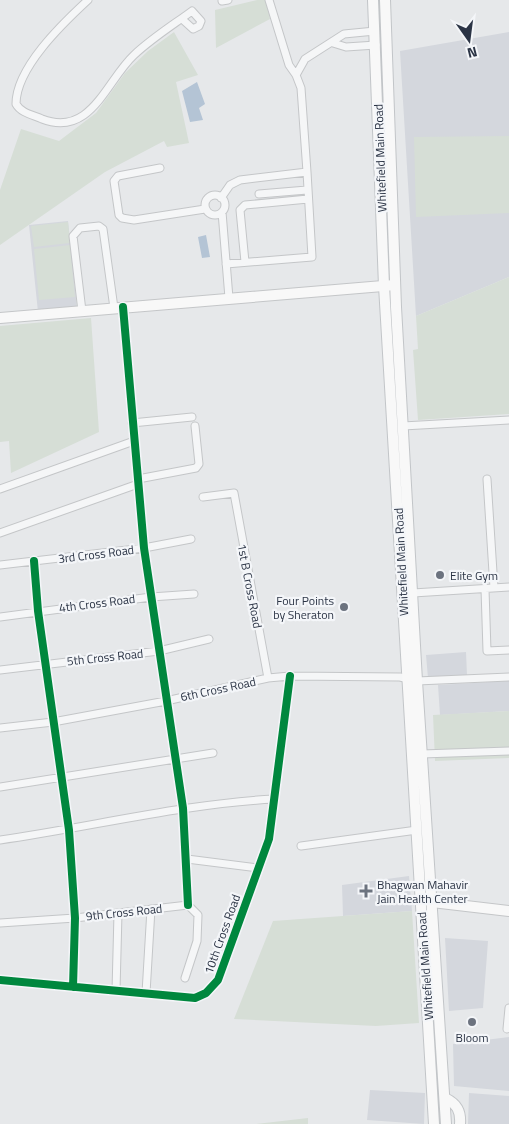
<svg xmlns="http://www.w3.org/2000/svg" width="509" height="1124" font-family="'Titillium Web',sans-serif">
  <rect width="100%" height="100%" fill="#e6e8ea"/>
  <!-- built -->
  <path fill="#d4d7dd" d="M 509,32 L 509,277 L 416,316 L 400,51 Z
    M 68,221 L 77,308 L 38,312 L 29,225 Z
    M 466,652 L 467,675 L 428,678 L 426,655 Z
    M 509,681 L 509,711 L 440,715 L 438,685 Z
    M 409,876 L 412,911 L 343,916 L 342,885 Z
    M 445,938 L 488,941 L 483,1008 L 449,1011 Z
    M 509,1037 L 509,1091 L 454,1086 L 453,1044 Z
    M 370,1090 L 425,1093 L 424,1124 L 367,1120 Z
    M 469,1093 L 509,1096 L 509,1124 L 468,1124 Z"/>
  <!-- green -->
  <path fill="#d6ded6" d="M 257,0 L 266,0 L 270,19 L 216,48 L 215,10 Z
    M 174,32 L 198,75 L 176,82 L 189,143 L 167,147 L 164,141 L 105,172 L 0,245 L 0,190 L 21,129 L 59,141 L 96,113 L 125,73 L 148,51 Z
    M 509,136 L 509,213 L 416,217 L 414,137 Z
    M 68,222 L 70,243 L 34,247 L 31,226 Z
    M 70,245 L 75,297 L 39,300 L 34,249 Z
    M 509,277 L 509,414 L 418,420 L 413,350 L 418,349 L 416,316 Z
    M 91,318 L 99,432 L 11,473 L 9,441 L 0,442 L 0,326 Z
    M 509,711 L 509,758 L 435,761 L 433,715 Z
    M 412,911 L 419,1023 L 376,1026 L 234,1019 L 273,921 Z
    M 308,1118 L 308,1124 L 256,1124 Z"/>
  <!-- water -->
  <path fill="#b4c4d5" d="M 197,82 L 205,104 L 199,108 L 203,120 L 190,122 L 182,91 Z
    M 206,235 L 210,257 L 202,258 L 198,237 Z"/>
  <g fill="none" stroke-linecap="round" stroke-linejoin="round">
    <defs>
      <path id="street" d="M 88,0 C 62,24 16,68 16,104 C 21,113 33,115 42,119 C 91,138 106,81 134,55 C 152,38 173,25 192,11 L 201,21 L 199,26 L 193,29 L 182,19
        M 222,1 L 228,0
        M 333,43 L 346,47 L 376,45
        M 296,75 L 305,59 L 344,34 L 375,31
        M 160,168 L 118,176 L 114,181 L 119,215 L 122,218 L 134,220 L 205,209
        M 259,194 L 307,190
        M205 205a10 10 0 1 1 20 0a10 10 0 1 1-20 0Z
        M 221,198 L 230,185 L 240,180 L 307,172 L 301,88 L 296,75 L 289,65 L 269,0
        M 222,212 L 229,298
        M 245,262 L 240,210 L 245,205 L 308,199
        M 226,264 L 312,257 L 307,172
        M 123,307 L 144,548 L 183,808 L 188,905
        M 82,311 L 73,236 L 80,228 L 99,226 L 103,229 L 114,308
        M 132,423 L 192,417
        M 403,426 L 509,420
        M 138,479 L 196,468 L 199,464 L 195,426
        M 487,479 L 494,588
        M 0,489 L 134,441
        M 203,497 L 234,493 L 268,678
        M 0,533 L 138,484
        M 34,561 L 38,611 L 69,830 L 75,918 L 73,987
        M 0,565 L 144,548 L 191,539
        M 485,589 L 487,651 L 509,650
        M 413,593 L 509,587
        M 0,617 L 151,597 L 194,594
        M 0,670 L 159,651 L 209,639
        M 0,728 L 53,722 L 166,701 L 268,678 L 290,676 L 400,677 L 417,681 L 509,677
        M 422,754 L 509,751
        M 0,787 L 213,753
        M 0,840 C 91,827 182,804 274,799
        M 301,846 L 417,830
        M 187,859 L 258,868
        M 0,923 L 75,918 L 188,905
        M 185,978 L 197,941 L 198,915 L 188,905
        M 0,980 L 195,998 L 206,993 L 218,980 L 269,839 L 290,676
        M 116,991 L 118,913
        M 146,993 L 151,909
        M 507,1029 L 509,1008"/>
      <path id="secondary" d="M 0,318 L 395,285
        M 432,902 L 509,911"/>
      <path id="primary" d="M 373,0 L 384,286 L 434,1124
        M 385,0 L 396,307 L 417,681 L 446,1124
        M 445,1098 C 457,1104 461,1111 460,1124"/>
    </defs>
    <!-- street casing -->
    <use href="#street" stroke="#c4c6c8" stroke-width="9"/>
    <!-- secondary casing -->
    <use href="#secondary" stroke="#c4c6c8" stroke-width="12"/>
    <!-- primary casing -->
    <use href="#primary" stroke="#c2c5c8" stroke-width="12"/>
    <!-- street -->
    <use href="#street" stroke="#f5f6f7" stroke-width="7"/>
    <!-- secondary -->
    <use href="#secondary" stroke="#f8f8f8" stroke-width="10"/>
    <!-- primary -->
    <use href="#primary" stroke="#f8f8f8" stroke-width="10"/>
    <defs>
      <path id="cycleway" d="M 123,307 L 144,548 L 183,808 L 188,905
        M 34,561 L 38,611 L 69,830 L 75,918 L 73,987
        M 0,980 L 195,998 L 206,993 L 218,980 L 269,839 L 290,676"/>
    </defs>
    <!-- cycleway casing -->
    <use href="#cycleway" stroke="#f4f6f9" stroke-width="11"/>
    <!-- cycleway -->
    <use href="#cycleway" stroke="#00873e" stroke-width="8"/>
  </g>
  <!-- markers -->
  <g fill="#6c737f" stroke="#f4f6f9" stroke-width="2">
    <circle cx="440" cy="575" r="5"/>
    <circle cx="344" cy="607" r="5"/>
    <path d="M363.5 883.5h5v5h5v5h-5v5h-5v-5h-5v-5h5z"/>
    <circle cx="472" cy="1022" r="5"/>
  </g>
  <g text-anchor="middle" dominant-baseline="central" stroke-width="4.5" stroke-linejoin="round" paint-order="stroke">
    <!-- street labels -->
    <g font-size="12" fill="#2b3445" stroke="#f4f6f9">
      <text transform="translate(380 158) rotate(-92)">Whitefield Main Road</text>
      <text transform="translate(96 554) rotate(-7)">3rd Cross Road</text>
      <text transform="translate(401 562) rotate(-93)">Whitefield Main Road</text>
      <text transform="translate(250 586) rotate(79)">1st B Cross Road</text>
      <text transform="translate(97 603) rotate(-7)">4th Cross Road</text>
      <text transform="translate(105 657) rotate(-6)">5th Cross Road</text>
      <text transform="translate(218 689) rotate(-12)">6th Cross Road</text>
      <text transform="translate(124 912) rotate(-6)">9th Cross Road</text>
      <text transform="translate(222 934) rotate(-70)">10th Cross Road</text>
      <text transform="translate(425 966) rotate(-94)">Whitefield Main Road</text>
    </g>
    <!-- poi labels -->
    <g font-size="12" fill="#2b3445" stroke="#f4f6f9" text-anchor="start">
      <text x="450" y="575">Elite Gym</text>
      <text x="334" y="600" text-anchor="end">Four Points<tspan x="334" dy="14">by Sheraton</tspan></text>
      <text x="377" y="884">Bhagwan Mahavir<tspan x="377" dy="14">Jain Health Center</tspan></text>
      <text x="472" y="1037" text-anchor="middle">Bloom</text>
    </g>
  </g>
  <!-- north arrow -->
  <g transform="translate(469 40) rotate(166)" stroke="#f4f6f9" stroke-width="4" paint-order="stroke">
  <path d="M0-4L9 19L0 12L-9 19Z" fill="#2b3445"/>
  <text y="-8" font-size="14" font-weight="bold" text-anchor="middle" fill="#2b3445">N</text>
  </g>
</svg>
